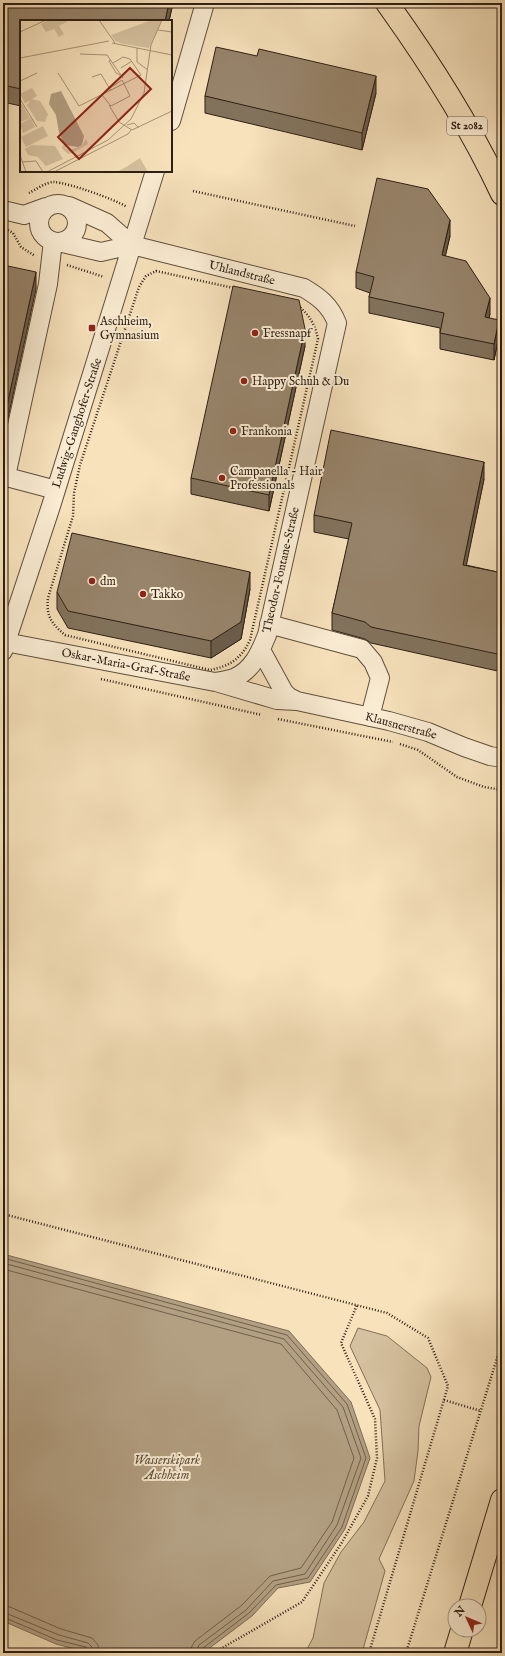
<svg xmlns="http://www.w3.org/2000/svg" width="505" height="1656" font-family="'IM FELL English',serif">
  <rect width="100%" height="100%" fill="#f7e2bc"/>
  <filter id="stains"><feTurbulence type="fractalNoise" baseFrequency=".005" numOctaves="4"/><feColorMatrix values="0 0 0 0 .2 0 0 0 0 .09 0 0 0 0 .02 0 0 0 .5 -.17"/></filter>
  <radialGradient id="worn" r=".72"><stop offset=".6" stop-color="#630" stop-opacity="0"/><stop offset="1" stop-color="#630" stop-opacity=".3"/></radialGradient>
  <!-- green -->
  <path fill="#d5c19f" stroke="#827059" d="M 358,1328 L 387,1336 L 427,1368 L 431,1377 L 419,1426 L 418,1451 L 414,1481 L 379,1559 L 385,1571 L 362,1653 L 305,1653 L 313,1638 L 324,1583 L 341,1552 L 364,1522 L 385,1481 L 380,1410 L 350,1346 Z"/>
  <!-- water -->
  <path fill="#b3a083" stroke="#7e6c56" d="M 3,1254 L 289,1331 L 351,1402 L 370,1458 L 345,1529 L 310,1582 L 278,1588 L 252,1616 L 203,1653 L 91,1653 L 56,1644 L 3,1621 Z"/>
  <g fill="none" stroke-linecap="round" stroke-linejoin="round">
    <!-- shore -->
    <path stroke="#70604b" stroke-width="1" d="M 3,1258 L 287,1335 L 347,1404 L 366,1458 L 342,1527 L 308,1578 L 276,1585 L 249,1613 L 203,1648 L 201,1653
      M 3,1263 L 284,1339 L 343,1407 L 361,1458 L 337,1525 L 305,1574 L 273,1581 L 246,1610 L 199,1645 L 196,1653
      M 3,1269 L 281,1344 L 337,1410 L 354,1458 L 332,1522 L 301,1568 L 270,1576 L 242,1605 L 195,1641 L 192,1646 L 190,1653
      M 3,1606 L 10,1607 L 61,1629 L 92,1638 L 98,1645 L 100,1653
      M 3,1612 L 59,1635 L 88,1643 L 92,1647 L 94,1653
      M 3,1617 L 57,1640 L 86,1647 L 89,1653"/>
    <defs>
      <path id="minor" d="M 171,121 L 205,3
        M39 223a19 19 0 1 1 38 0a19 19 0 1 1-38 0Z
        M 69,206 L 107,223 L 132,245
        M 3,210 L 24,215 L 46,207
        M 3,476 L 56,490
        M 6,476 L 48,284 L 53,241
        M 269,624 L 362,649 L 373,662 L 380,678 L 370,717
        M 5,642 L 215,682 C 221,681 228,680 234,678 C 253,670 260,652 267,635 L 337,323 C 330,305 319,297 304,288 L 132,245 L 101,252 L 58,242
        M 261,650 L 284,692 L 289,697 L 297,701
        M 3,651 L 51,506 L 155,171
        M 216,682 L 277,700 L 297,701 L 389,721 L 428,732 L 464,747 L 490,756 L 502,758"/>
      <path id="major" d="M 387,3 C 430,63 471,127 502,194
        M 470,1606 L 502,1500
        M 455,1653 L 462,1630"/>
    </defs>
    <!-- minor casing -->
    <use href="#minor" stroke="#60503d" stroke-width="20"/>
    <!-- major casing -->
    <use href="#major" stroke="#2e1f13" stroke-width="24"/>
    <!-- path -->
    <path stroke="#2e1f13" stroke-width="2.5" stroke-dasharray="1 2" stroke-linecap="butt" d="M 193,191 L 355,226
      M 29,193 C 35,190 46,182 54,182 C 69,183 114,199 127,207
      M 8,230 L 13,233 L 21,247 L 35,256
      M 67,265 L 104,277
      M 156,271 L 293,301 C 307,313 314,320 318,339 L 250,640 C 241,659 230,666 210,670 L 65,635 C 51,623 46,616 48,598 L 73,516 L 74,493 L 80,465 L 139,287 L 146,276 Z
      M 101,679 L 262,715
      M 278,719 L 393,742
      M 400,744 L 418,750 L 457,777 L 484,787 L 502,790
      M 3,1214 L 387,1313 L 428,1338 L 448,1386 L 369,1653
      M 444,1400 L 481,1411
      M 215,1652 L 302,1602 L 341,1544 L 368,1496 L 377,1458 L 375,1419 L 341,1343 L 357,1305
      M 406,1653 L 502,1342"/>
    <!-- minor -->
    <use href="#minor" stroke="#faecd3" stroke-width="18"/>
    <!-- major -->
    <use href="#major" stroke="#f7e2bc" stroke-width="22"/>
  </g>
  <!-- wall -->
  <path fill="#82725c" stroke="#2e1f13" d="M 3,3 L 173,3 L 169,21 L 21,21 L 21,106 L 3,102 Z
    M 376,93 L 362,150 L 205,113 L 205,96 Z
    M 450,236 L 445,256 L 490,314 L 489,318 L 499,336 L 494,360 L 440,349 L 440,328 L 369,313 L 369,297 L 370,293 L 356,288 L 356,272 Z
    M 305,346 L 269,511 L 191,494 L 191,478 Z
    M 484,479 L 466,565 L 502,573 L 502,672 L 371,643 L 365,639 L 332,630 L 332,613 L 349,539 L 314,532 L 314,515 Z
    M 250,589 L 241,639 L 211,658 L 68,628 L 57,609 L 57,592 Z"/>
  <!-- shaded-wall -->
  <path fill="#6a5c4b" stroke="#2e1f13" d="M 169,3 L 173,3 L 169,21 L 165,21 Z
    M 376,76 L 376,93 L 362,150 L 362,133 Z
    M 450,220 L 450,236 L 442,271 L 442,255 Z
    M 36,272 L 36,289 L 3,441 L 3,424 Z
    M 490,298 L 490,314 L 485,333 L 485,317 Z
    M 499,320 L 499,336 L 494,360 L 494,344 Z
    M 305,329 L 305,346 L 269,511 L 269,495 Z
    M 484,462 L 484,479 L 463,582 L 463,565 Z
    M 250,572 L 250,589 L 241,639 L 211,658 L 211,641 Z"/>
  <!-- building -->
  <path fill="#97846b" stroke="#2e1f13" d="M 3,3 L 169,3 L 165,21 L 21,21 L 21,89 L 3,85 Z
    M 216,47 L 257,56 L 259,49 L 376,76 L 362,133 L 205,96 Z
    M 377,178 L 428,189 L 450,220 L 442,255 L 466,261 L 490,298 L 485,317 L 499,320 L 494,344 L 440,333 L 444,313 L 369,297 L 374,277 L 356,272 Z
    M 3,265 L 36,272 L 3,424 Z
    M 233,286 L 299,300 L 305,329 L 269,495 L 191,478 Z
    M 331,430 L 484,462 L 463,565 L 502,573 L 502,655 L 371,627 L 365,622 L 332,613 L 352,523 L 314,515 Z
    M 72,533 L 250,572 L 241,622 L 211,641 L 68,611 L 57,592 Z"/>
  <!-- markers -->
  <g fill="#8f2418" stroke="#faecd3" stroke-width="1.5">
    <rect x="88" y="324" width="8" height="8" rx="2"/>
    <circle cx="255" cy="333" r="4"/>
    <circle cx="244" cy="381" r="4"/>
    <circle cx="233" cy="431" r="4"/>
    <circle cx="222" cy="478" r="4"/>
    <circle cx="92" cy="581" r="4"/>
    <circle cx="143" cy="594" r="4"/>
  </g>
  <g text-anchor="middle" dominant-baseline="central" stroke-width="4" stroke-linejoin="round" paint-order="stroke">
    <!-- shield labels -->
    <rect fill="#faecd3" stroke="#6b5c4d" stroke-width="1" x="447" y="117" width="40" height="18" rx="3"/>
    <g font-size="11" font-weight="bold" fill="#2e1f13">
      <text x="467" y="126">St 2082</text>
    </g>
    <!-- street labels -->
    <g font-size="12" fill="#2e1f13" stroke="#faecd3">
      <text transform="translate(242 273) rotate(14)">Uhlandstraße</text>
      <text transform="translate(77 423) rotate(-72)">Ludwig-Ganghofer-Straße</text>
      <text transform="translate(281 570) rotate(-77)">Theodor-Fontane-Straße</text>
      <text transform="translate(126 665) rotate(11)">Oskar-Maria-Graf-Straße</text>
      <text transform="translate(401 726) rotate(15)">Klausnerstraße</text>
    </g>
    <!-- poi labels -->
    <g font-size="12" fill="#2e1f13" stroke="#faecd3" text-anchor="start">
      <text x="100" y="321">Aschheim,<tspan x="100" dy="14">Gymnasium</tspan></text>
      <text x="263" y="333">Fressnapf</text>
      <text x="252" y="381">Happy Schuh &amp; Du</text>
      <text x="241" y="431">Frankonia</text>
      <text x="230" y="471">Campanella - Hair<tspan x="230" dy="14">Professionals</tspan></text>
      <text x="100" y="581">dm</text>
      <text x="151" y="594">Takko</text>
    </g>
    <!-- water labels -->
    <g font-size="13" font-style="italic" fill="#5d4c3a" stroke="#faecd3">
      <text x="167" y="1460">Wasserskipark<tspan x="167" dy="15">Aschheim</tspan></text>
    </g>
  </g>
  <!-- overview -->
  <g transform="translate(20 20)">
    <rect width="152" height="152" fill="#f7e2bc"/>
    <path d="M 28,0 L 50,0 L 39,6 L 44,14 L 39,17 L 34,9 L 26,12 L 21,4 ZM 132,0 L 142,0 L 129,28 L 103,24 L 95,21 L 91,15 ZM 12,68 L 17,76 L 12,79 L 20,81 L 28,94 L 25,102 L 17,101 L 7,85 L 11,80 L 5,83 L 0,74 ZM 2,84 L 10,98 L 1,102 L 0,85 ZM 11,98 L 15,107 L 3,113 L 0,104 ZM 23,106 L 28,116 L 6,127 L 1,117 ZM 66,119 L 68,124 L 52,133 L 48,134 L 42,128 L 43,125 L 47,126 L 45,128 L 50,130 L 62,126 ZM 12,125 L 35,126 L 43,139 L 26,146 L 18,137 L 8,135 L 5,129 ZM 120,138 L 128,152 L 97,152 L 106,147 Z" fill="#d5c19f"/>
    <path d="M 41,71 L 64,116 L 62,125 L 58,127 L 45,125 L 39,113 L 36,95 L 29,84 L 31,74 Z" fill="#b3a083"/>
    <path fill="none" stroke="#a79478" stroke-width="1" d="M 79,0 L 95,23M 138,10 L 152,12M 0,12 L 26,0M 92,23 L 152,35M 117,28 L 117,42 L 128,50M 60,34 L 87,35M 87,35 L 103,58M 0,38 L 89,21M 91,40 L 89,41 L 96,53 L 100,55M 101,48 L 112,41M 38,53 L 59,86 L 121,55 L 110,39 L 103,37 L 93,43M 72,57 L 81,54 L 91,71M 0,61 L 17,53M 90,68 L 102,60M 82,75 L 91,86 L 110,76 L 102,60M 0,79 L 17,107M 89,85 L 99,102 L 112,110 L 152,91M 107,105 L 114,103 L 119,108M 0,135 L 6,152M 2,142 L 16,141 L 23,152M 27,152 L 88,120 L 111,99 L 124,73 L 131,25 L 142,0M 34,152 L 108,114 L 111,110"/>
    <path fill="#8f2418" fill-opacity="0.15" stroke="#8f2418" stroke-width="2" d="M 110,48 L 131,69 L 59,139 L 38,117 Z"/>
    <rect width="152" height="152" fill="none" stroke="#2e1f13" stroke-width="2"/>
  </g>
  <!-- margin -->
  <rect width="505" height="1656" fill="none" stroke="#f7e2bc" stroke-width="16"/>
  <rect x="4" y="4" width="497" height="1648" fill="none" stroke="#2e1f13" stroke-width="2"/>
  <rect x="8" y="8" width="489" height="1640" fill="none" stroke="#2e1f13"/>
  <!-- north arrow -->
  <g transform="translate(467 1618) rotate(314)"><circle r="19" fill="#faecd3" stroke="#a89a86"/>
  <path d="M0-3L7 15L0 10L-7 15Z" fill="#8f2418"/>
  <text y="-6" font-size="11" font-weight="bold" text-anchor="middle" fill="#2e1f13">N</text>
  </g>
  <rect width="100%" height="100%" filter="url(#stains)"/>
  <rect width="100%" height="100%" fill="url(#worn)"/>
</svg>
